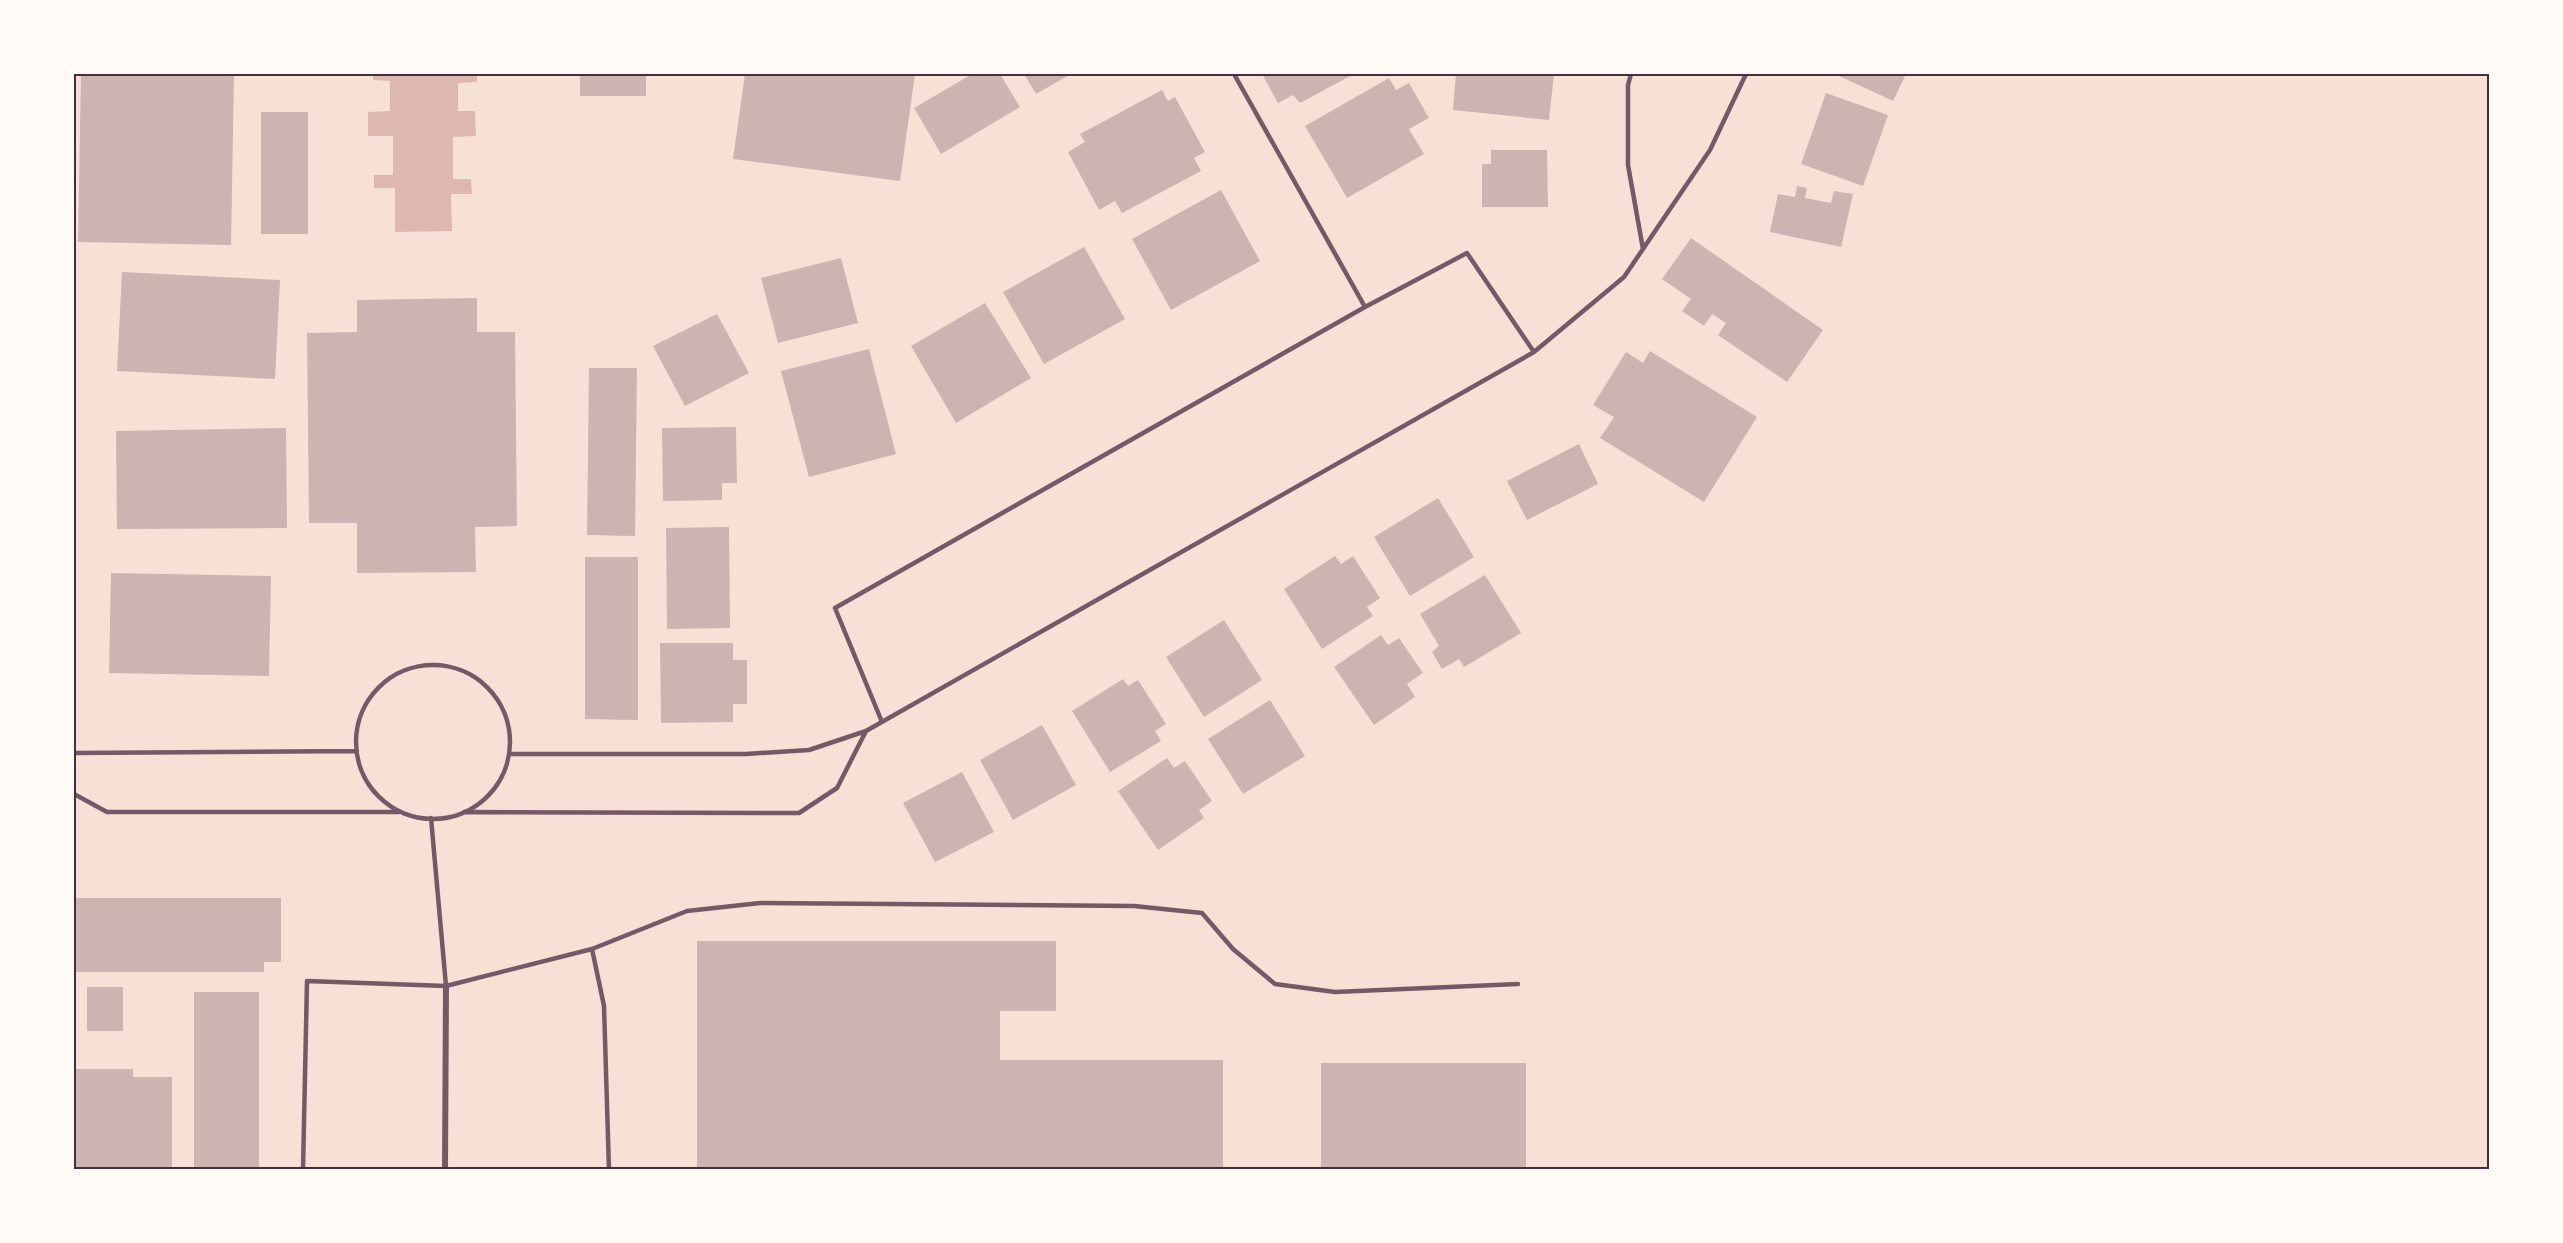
<svg xmlns="http://www.w3.org/2000/svg" width="2563" height="1243" font-family="'Golos Text',sans-serif">
  <rect width="100%" height="100%" fill="#f7e1d7"/>
  <!-- water -->
  <path fill="#dcb8b0" d="M 373,74 L 477,74 L 477,82 L 458,83 L 458,111 L 475,111 L 476,136 L 453,137 L 453,179 L 471,179 L 472,194 L 451,194 L 452,231 L 395,232 L 395,188 L 374,188 L 374,175 L 393,175 L 393,136 L 368,136 L 368,112 L 390,111 L 390,81 L 373,80 Z"/>
  <!-- building -->
  <path fill="#ccb4b1" d="M 81,74 L 234,74 L 231,245 L 78,242 Z
    M 580,74 L 646,74 L 646,96 L 580,96 Z
    M 745,74 L 915,74 L 900,181 L 733,159 Z
    M 972,74 L 1000,74 L 1020,107 L 941,154 L 914,108 Z
    M 1024,74 L 1071,74 L 1036,94 Z
    M 1262,74 L 1354,74 L 1300,103 L 1293,95 L 1278,103 Z
    M 1456,74 L 1554,74 L 1549,120 L 1453,110 Z
    M 1835,74 L 1906,74 L 1893,101 Z
    M 1389,78 L 1396,90 L 1409,83 L 1429,118 L 1409,129 L 1424,154 L 1347,198 L 1305,126 Z
    M 1162,90 L 1168,101 L 1175,97 L 1205,152 L 1194,158 L 1201,171 L 1122,213 L 1115,201 L 1099,210 L 1068,152 L 1085,142 L 1080,134 Z
    M 1826,93 L 1888,115 L 1863,186 L 1801,164 Z
    M 261,112 L 308,112 L 308,234 L 261,234 Z
    M 1491,150 L 1547,150 L 1548,207 L 1482,207 L 1482,164 L 1491,164 Z
    M 1797,186 L 1807,188 L 1805,198 L 1831,203 L 1834,191 L 1853,194 L 1841,247 L 1770,232 L 1778,194 L 1795,197 Z
    M 1221,190 L 1260,261 L 1171,310 L 1132,239 Z
    M 1691,238 L 1823,330 L 1787,382 L 1718,335 L 1726,323 L 1712,314 L 1704,326 L 1682,311 L 1691,299 L 1662,279 Z
    M 1084,247 L 1125,319 L 1044,364 L 1003,292 Z
    M 841,258 L 858,323 L 778,343 L 761,278 Z
    M 122,272 L 280,280 L 275,379 L 117,371 Z
    M 477,298 L 477,332 L 515,332 L 517,526 L 475,527 L 476,572 L 357,573 L 357,523 L 309,523 L 307,333 L 357,332 L 357,300 Z
    M 985,303 L 1031,378 L 956,423 L 911,346 Z
    M 717,314 L 749,373 L 685,406 L 653,346 Z
    M 869,349 L 896,454 L 809,477 L 781,371 Z
    M 1650,351 L 1757,417 L 1704,502 L 1600,438 L 1614,417 L 1593,405 L 1626,352 L 1643,363 Z
    M 589,368 L 637,368 L 635,536 L 587,535 Z
    M 736,427 L 737,483 L 722,483 L 722,500 L 663,501 L 662,428 Z
    M 286,428 L 287,528 L 117,529 L 116,431 Z
    M 1579,444 L 1598,484 L 1527,520 L 1507,481 Z
    M 1438,498 L 1474,557 L 1410,596 L 1374,537 Z
    M 729,527 L 730,628 L 667,629 L 666,528 Z
    M 1335,556 L 1341,564 L 1353,556 L 1380,598 L 1367,607 L 1373,616 L 1322,649 L 1284,589 Z
    M 585,557 L 638,557 L 638,720 L 585,719 Z
    M 111,573 L 271,576 L 269,676 L 109,673 Z
    M 1485,575 L 1521,633 L 1464,667 L 1459,659 L 1442,669 L 1432,652 L 1439,646 L 1420,614 Z
    M 1224,620 L 1262,680 L 1204,717 L 1166,657 Z
    M 1381,635 L 1388,645 L 1399,638 L 1423,673 L 1407,684 L 1415,697 L 1374,725 L 1334,667 Z
    M 660,643 L 733,643 L 733,660 L 747,660 L 747,704 L 733,704 L 733,722 L 661,723 Z
    M 1123,679 L 1128,686 L 1138,680 L 1166,724 L 1155,731 L 1161,741 L 1110,772 L 1072,711 Z
    M 1270,700 L 1305,756 L 1243,794 L 1208,739 Z
    M 1042,725 L 1076,785 L 1013,820 L 980,760 Z
    M 1167,758 L 1174,768 L 1185,761 L 1212,801 L 1199,810 L 1204,818 L 1158,850 L 1118,791 Z
    M 962,772 L 994,832 L 935,862 L 903,803 Z
    M 74,898 L 281,898 L 281,962 L 264,962 L 264,972 L 74,972 Z
    M 697,941 L 1056,941 L 1056,1011 L 1000,1011 L 1000,1060 L 1223,1060 L 1223,1170 L 697,1170 Z
    M 87,987 L 123,987 L 123,1031 L 87,1031 Z
    M 194,992 L 259,992 L 259,1170 L 194,1170 Z
    M 1321,1063 L 1526,1063 L 1526,1170 L 1321,1170 Z
    M 74,1069 L 133,1069 L 133,1077 L 172,1077 L 172,1170 L 74,1170 Z"/>
  <g fill="none" stroke-linecap="round" stroke-linejoin="round">
    <!-- service -->
    <path stroke="#755966" stroke-width="4.5" d="M 1234,74 L 1365,307
      M 1631,74 L 1628,85 L 1628,165 L 1643,249
      M356 742a77 77 0 1 1 154 0a77 77 0 1 1-154 0Z
      M 882,722 L 835,608 L 1365,307 L 1467,253 L 1534,352
      M 74,753 L 357,751
      M 510,754 L 746,754 L 809,750 L 866,731 L 1534,352 L 1624,277 L 1710,150 L 1746,74
      M 74,794 L 107,812 L 399,812
      M 464,812 L 799,813 L 837,788 L 866,731
      M 431,818 L 446,986
      M 592,949 L 687,911 L 760,903 L 1134,906 L 1202,913 L 1233,949 L 1275,984 L 1335,992 L 1518,984
      M 303,1170 L 307,981 L 446,986 L 592,949 L 604,1006 L 609,1170"/>
    <!-- minor -->
    <path stroke="#755966" stroke-width="6" d="M 445,1170 L 446,986"/>
  </g>
  <!-- border -->
  <rect width="2563" height="1243" fill="none" stroke="#fffaf5" stroke-width="150"/>
  <rect x="75" y="75" width="2413" height="1093" fill="none" stroke="#4a2c40" stroke-width="2"/>
</svg>
